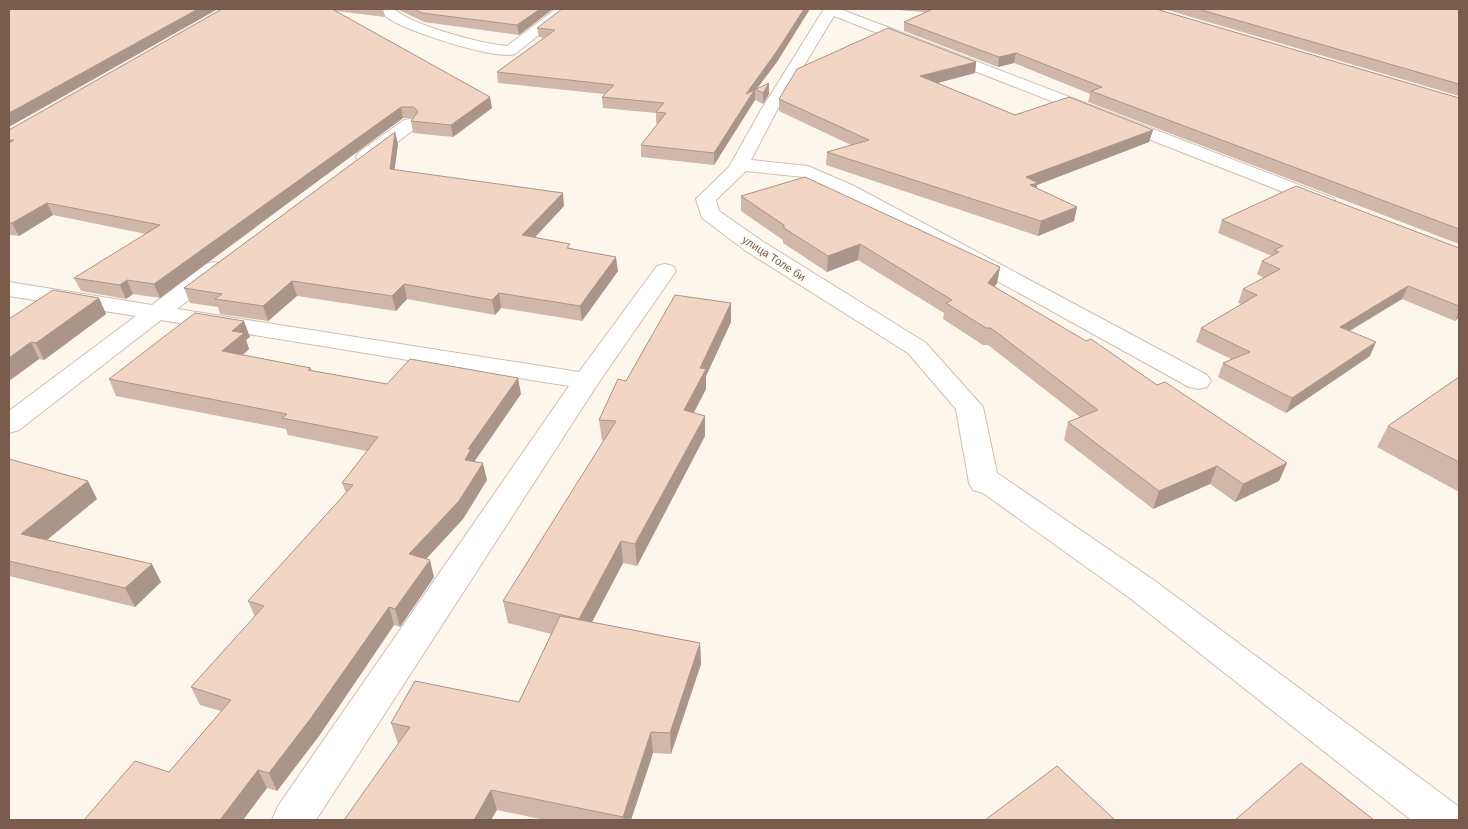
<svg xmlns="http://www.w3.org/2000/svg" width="1468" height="829" font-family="Helvetica,sans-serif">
  <rect width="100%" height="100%" fill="#fdf6ec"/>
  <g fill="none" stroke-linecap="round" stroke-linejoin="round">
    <defs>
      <path id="minor" d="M 380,9 L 394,9 C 411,25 482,44 507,46 L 556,9 L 571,9 L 515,54 C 494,60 411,32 391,20 C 387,18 383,13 380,9 Z
        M 824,9 L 840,9 L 1333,198 L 1336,202 L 1333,206 L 1326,208 L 1319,206 L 834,16 L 777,110 L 751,160 L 808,166 L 854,186 L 1207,375 L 1211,381 L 1207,387 L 1198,389 L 1189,387 L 840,194 L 804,177 L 746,171 L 716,200 L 719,211 L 762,241 L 926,343 L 983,407 L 997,473 L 1155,581 L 1458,806 L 1459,820 L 1411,820 L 1131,599 L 983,493 L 973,490 L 969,483 L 956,409 L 908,353 L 746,251 L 702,218 L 696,199 L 729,167 L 761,110 Z
        M 410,119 L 416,120 L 419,124 L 416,128 L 372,161 L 358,161 L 356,157 L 358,153 L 404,120 Z
        M 214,262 L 222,264 L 225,269 L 222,274 L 177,309 L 579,372 L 657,266 L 665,264 L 673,266 L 676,271 L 599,382 L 316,820 L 272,820 L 278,806 L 569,386 L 161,320 L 19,430 L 9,433 L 9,411 L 136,316 L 9,296 L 9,282 L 152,305 L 206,264 Z"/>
    </defs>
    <!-- minor casing -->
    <use href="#minor" stroke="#d1beb0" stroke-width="2"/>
    <!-- minor -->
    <use href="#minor" fill="#fff" fill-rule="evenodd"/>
  </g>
  <!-- wall -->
  <path fill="#d1b7a8" d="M 222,9 L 383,9 L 385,17 L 336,11 L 492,108 L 453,137 L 413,133 L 411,121 L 413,118 L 403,118 L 160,298 L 133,294 L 126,299 L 81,291 L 74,278 L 146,234 L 53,215 L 19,236 L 9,235 L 9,130 Z
    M 397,9 L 553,9 L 519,35 L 424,22 Z
    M 883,9 L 1156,9 L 1459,98 L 1459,244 L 1088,102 L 1090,94 L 1014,63 L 998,67 L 904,31 L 904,22 L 925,12 Z
    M 1164,9 L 1459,9 L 1459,96 Z
    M 537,28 L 777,62 L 757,88 L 769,94 L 763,104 L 755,100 L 714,165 L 641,157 L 641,145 L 658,123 L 656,123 L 656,113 L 603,108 L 602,97 L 604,94 L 498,83 L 497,72 L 544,38 L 539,37 Z
    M 976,62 L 975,73 L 937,83 L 1015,115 L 1153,130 L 1149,142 L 1037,185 L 1037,188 L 1077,207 L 1074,221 L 1038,236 L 826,165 L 827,152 L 851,145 L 779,111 L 779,99 Z
    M 395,132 L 398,144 L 394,170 L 564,206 L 535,237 L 571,248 L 618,271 L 582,321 L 501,308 L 495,315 L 407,299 L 396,311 L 297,296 L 268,321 L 220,314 L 218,307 L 190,303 L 184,288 Z
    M 741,196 L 1000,267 L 997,283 L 995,287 L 1287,463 L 1279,481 L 1235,502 L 1210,484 L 1153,509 L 1064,440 L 1068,422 L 1080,417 L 988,345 L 983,345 L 943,319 L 944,313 L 858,260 L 827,272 L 783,243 L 783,240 L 741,211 Z
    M 1222,220 L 1459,248 L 1459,317 L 1455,321 L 1402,299 L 1350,331 L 1370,356 L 1286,413 L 1218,377 L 1223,363 L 1231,359 L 1196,342 L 1201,328 L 1242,304 L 1238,303 L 1243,289 L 1264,278 L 1257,274 L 1262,261 L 1272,256 L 1218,233 Z
    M 99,298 L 106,314 L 44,360 L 39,359 L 9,381 L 9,319 Z
    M 731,322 L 706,376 L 706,389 L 694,413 L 705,436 L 637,566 L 623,563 L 592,622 L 700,643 L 701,664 L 671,754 L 653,753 L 631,820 L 545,820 L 497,810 L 398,744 L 391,723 L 519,702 L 551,634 L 508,623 L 503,601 L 604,441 L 602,440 L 599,420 L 626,381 Z
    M 250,337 L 246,340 L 249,349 L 243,355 L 311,368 L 312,371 L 387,384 L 521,394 L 474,462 L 487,480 L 463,519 L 426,559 L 434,577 L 400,627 L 394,625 L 319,736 L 277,791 L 267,788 L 243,820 L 84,820 L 169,772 L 221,711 L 200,705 L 191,687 L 255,617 L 248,601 L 346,493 L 342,483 L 367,451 L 288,435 L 286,429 L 116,396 L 109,379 Z
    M 1459,377 L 1459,492 L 1377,447 L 1388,426 Z
    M 9,459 L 97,499 L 47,540 L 161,582 L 135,607 L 9,576 Z"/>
  <!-- shaded-wall -->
  <path fill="#aa9588" d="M 198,9 L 218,9 L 9,127 L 9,113 Z
    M 540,9 L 553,9 L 519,35 L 517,25 Z
    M 804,9 L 810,9 L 777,62 L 756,90 L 755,89 L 755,100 L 714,165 L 714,153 L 746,94 Z
    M 1016,53 L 1014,63 L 998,67 L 999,57 Z
    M 976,62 L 975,73 L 919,88 L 920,76 Z
    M 769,83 L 769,94 L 763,104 L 763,93 Z
    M 490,97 L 492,108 L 453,137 L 451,125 Z
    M 401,107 L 403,118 L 160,298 L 154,284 Z
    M 1153,130 L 1149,142 L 1037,185 L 1035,196 L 1026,177 Z
    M 395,132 L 398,144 L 393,182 L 390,169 Z
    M 563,193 L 564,206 L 524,249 L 522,235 Z
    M 47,203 L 53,215 L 19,236 L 12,223 Z
    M 1077,207 L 1074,221 L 1038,236 L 1041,221 Z
    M 860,244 L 858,260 L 827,272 L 828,256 Z
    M 616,257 L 618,271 L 582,321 L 580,306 Z
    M 1000,267 L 997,283 L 985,299 L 988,283 Z
    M 127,280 L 133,294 L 126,299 L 120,285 Z
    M 292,281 L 297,296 L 268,321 L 263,306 Z
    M 404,284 L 407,299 L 396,311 L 392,296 Z
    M 1408,286 L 1402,299 L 1334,340 L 1340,327 Z
    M 499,293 L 501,308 L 495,315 L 492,300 Z
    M 99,298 L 106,314 L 44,360 L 36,343 Z
    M 731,303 L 731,322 L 706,376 L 706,389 L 684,431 L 684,410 L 700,368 Z
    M 1459,312 L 1459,317 L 1455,321 Z
    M 244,321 L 250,337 L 246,340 L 249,349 L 228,368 L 222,351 L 232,331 Z
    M 31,342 L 39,359 L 9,381 L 9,358 Z
    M 1376,342 L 1370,356 L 1286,413 L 1292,398 Z
    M 518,378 L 521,394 L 474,462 L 465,460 L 468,449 Z
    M 705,416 L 705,436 L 637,566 L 635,544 Z
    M 483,463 L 487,480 L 463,519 L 414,572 L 409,554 Z
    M 1287,463 L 1279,481 L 1235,502 L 1243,484 Z
    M 1217,466 L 1210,484 L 1153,509 L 1159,491 Z
    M 88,481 L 97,499 L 32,552 L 21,534 Z
    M 621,541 L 623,563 L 582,641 L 579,619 Z
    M 430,560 L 434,577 L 400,627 L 395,609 Z
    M 152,564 L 161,582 L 135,607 L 125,588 Z
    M 389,607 L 394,625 L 319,736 L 277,791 L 269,773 Z
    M 700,643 L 701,664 L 671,754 L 670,733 Z
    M 651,732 L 653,753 L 631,820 L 624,820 L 623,817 Z
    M 258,770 L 267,788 L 243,820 L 220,820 Z
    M 491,790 L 497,810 L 491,820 L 474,820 Z"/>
  <!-- building -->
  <path fill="#f3d5c3" stroke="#aa9588" d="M 9,9 L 198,9 L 9,113 Z
    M 222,9 L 332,9 L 490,97 L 451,125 L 411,121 L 418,112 L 414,107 L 401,107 L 154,284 L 127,280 L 120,285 L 74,278 L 160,225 L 47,203 L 12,223 L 9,223 L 9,143 L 14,140 L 9,140 L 9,130 Z
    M 414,9 L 540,9 L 517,25 L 422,13 Z
    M 562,9 L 804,9 L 777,51 L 746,94 L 769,83 L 763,93 L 755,89 L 714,153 L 641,145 L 666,113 L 656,112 L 664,103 L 602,97 L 614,85 L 497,72 L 555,30 L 537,28 Z
    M 933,9 L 1156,9 L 1459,98 L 1459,229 L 1091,91 L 1102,87 L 1016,53 L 999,57 L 904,22 Z
    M 1198,9 L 1459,9 L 1459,84 Z
    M 888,28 L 976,62 L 920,76 L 1015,115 L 1069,97 L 1153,130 L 1026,177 L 1038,183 L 1030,185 L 1077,207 L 1041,221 L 827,152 L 869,140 L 779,99 L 797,69 Z
    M 395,132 L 390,169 L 563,193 L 522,235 L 570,244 L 567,248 L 616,257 L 580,306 L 499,293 L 492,300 L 404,284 L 392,296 L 292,281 L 263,306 L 215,299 L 222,294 L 184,288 Z
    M 805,177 L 1000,267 L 988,283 L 1086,341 L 1091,339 L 1157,385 L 1165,382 L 1287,463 L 1243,484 L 1217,466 L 1159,491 L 1068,422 L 1098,410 L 991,328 L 986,328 L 946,303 L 952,300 L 860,244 L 828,256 L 784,228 L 784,225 L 741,196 Z
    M 1296,186 L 1459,248 L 1459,306 L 1408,286 L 1340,327 L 1376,342 L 1292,398 L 1223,363 L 1250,352 L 1201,328 L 1257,295 L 1243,289 L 1280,269 L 1262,261 L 1279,252 L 1274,250 L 1283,246 L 1222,220 Z
    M 53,290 L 99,298 L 36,343 L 31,342 L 9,358 L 9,319 Z
    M 675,295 L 731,303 L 700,368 L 706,369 L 684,410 L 705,416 L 635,544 L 621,541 L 579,619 L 503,601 L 616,421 L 599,420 L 618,379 L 626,381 Z
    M 195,313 L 244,321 L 232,331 L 244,333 L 222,351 L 311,368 L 308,370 L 387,384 L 410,359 L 518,378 L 468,449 L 471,449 L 465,460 L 483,463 L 459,501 L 409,554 L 430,560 L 395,609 L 389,607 L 311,718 L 269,773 L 258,770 L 220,820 L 84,820 L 135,761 L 169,772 L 231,700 L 191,687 L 264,606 L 248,601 L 353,485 L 342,483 L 378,437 L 282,418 L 287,414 L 109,379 Z
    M 1459,377 L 1459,462 L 1388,426 Z
    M 9,459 L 88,481 L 21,534 L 152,564 L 125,588 L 9,561 Z
    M 560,616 L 700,643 L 670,733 L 651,732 L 623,817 L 491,790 L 474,820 L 344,820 L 410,727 L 391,723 L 415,681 L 519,702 Z
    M 1301,763 L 1374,820 L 1235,820 Z
    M 1057,766 L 1115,820 L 985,820 Z"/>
  <g text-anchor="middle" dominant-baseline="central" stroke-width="4" stroke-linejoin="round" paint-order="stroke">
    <!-- far-street labels -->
    <g font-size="11" fill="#7a5c4d" stroke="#fffaf3">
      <text transform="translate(774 258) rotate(33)">улица Толе би</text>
    </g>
  </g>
  <!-- border -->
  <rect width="1468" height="829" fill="none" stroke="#7a5c4d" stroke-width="20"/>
</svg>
